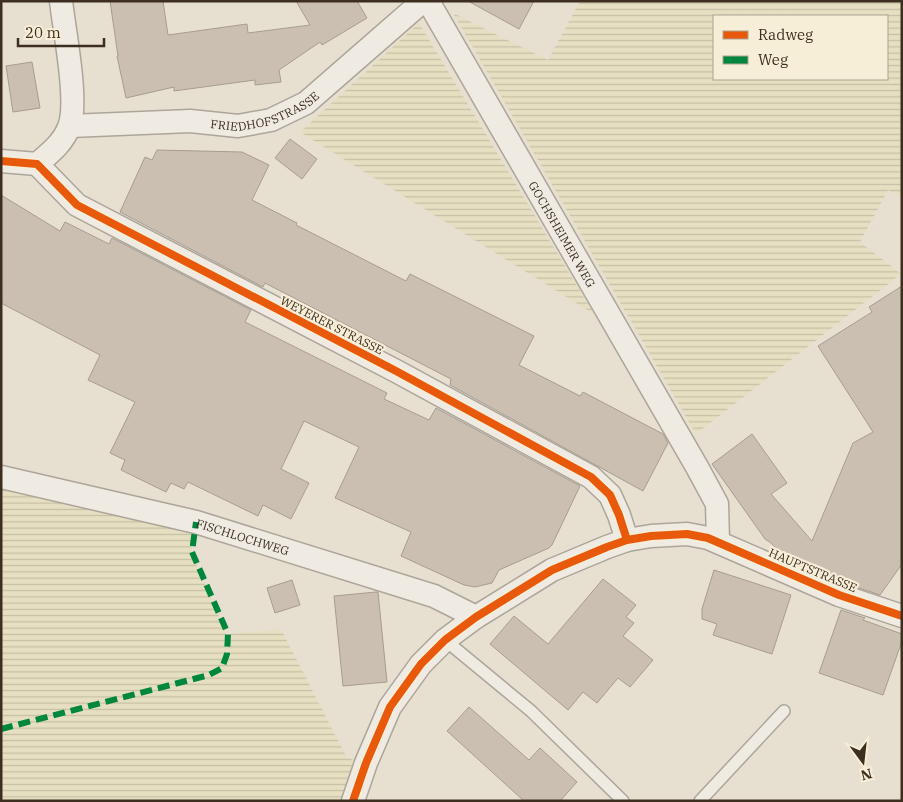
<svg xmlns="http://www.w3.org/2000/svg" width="903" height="802" font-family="'IBM Plex Serif',serif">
  <defs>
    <pattern id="farmland-rules" width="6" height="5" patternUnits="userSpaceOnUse" patternTransform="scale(1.25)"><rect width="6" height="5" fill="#e6dfc2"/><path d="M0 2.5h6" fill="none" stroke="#c6c0a6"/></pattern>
  </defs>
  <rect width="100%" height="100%" fill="#e7e0d1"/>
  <!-- farmland -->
  <path fill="url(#farmland-rules)" fill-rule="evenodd" d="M 580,1 L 902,1 L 902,197 L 888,190 L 860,242 L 901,274 L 696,434 L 453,13 L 548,60 ZM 887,16 L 887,79 L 714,79 L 714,16 Z
    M 419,23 L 594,314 L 300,132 Z
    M 1,477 L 196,522 L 191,552 L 227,635 L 226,654 L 222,667 L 209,674 L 160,688 L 209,675 L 222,668 L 227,653 L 228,634 L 281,629 L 347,758 L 365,763 L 353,801 L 1,801 Z"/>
  <!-- building -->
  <path fill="#cbbfb2" stroke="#a89c90" d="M 110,1 L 163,1 L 168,35 L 247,24 L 248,33 L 310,25 L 296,1 L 357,1 L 367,18 L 322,45 L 320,42 L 279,70 L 281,82 L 255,85 L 255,80 L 174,91 L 174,87 L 126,98 L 117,56 L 118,56 Z
    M 468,1 L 534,1 L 519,29 Z
    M 32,62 L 40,108 L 13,112 L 6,66 Z
    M 290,139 L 317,159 L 302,179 L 275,158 Z
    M 157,150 L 242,152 L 269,165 L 252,200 L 297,223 L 296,225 L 406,281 L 410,274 L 534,336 L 519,365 L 580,396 L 583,392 L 663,434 L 668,443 L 643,491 L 450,385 L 451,379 L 265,283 L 263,287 L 120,212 L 145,157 L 152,160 Z
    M 1,195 L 60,231 L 65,222 L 109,244 L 112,238 L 251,310 L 245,322 L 387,393 L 384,399 L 429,420 L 436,408 L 580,486 L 552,545 L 549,548 L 499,570 L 492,583 L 475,587 L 464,585 L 401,556 L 411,532 L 335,498 L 359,447 L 304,421 L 281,469 L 309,483 L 291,519 L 263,505 L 258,516 L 188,482 L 184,489 L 171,483 L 166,492 L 121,470 L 125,460 L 110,453 L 135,402 L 88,380 L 100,355 L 1,303 Z
    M 902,286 L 902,564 L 880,595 L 850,585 L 851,582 L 802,562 L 801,564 L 783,556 L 771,543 L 765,539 L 712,464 L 752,434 L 787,483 L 771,494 L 812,541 L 853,443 L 873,432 L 818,346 L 872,312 L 869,307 Z
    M 714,570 L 791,595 L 772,654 L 713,635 L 717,624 L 702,619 L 702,609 Z
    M 603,579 L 636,605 L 626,617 L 634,623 L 623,636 L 653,660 L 630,687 L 618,678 L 597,703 L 583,692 L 568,710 L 490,644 L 514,616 L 548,644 Z
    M 292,580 L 300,605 L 275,613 L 267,588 Z
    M 376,592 L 378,592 L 387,682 L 343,686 L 334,596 Z
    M 841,610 L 865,618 L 863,620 L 902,634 L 902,641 L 883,695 L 819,673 Z
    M 469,707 L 529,760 L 540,748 L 577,782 L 560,801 L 524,801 L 447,731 Z"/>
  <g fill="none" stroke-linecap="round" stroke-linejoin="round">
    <defs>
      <path id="service" d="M 445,640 L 531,711 L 623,801
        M 700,801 L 784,711"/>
      <g id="minor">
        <path id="s1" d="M 428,1 L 697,467 L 717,504 L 718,541"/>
        <path id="s2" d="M 70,126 L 190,121 L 238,126 L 271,120 L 306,103 L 423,1"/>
        <path d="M 1,161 L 37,164 L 77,205 L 396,371 L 591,477 L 610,495 L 619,515 L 627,540"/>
        <path d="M 37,164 C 50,153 63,143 69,127 C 79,103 64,29 61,1"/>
        <path id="s3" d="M 1,477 L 196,522 L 434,596 L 476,617"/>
        <path d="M 353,801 L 366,763 L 390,707 L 421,664 L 445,640 L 476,617 L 552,570 L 607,547 L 627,540 L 651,536 L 687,534 L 708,538 L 839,595 L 902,616"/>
      </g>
    </defs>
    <!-- service casing -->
    <use href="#service" stroke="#ada599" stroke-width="14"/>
    <!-- minor casing -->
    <use href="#minor" stroke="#ada599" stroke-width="25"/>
    <!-- service -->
    <use href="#service" stroke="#efebe3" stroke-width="11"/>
    <!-- minor -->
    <use href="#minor" stroke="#efebe3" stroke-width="22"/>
    <!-- quiet -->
    <path stroke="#00873e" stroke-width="6" stroke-dasharray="12 6" stroke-linecap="butt" d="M 1,729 L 209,675 L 222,668 L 227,654 L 228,634 L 192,552 L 196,522"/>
    <defs>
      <path id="cycleway" d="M 1,161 L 37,164 L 77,205 L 396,371 L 591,477 L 610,495 L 619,515 L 627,540
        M 353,801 L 366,763 L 390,707 L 421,664 L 445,640 L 476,617 L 552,570 L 607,547 L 627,540 L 651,536 L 687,534 L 708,538 L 839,595 L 902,616"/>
    </defs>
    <!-- cycleway casing -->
    <use href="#cycleway" stroke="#f7eed8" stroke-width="11"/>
    <!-- cycleway -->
    <use href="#cycleway" stroke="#e8590c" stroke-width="8"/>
  </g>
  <g text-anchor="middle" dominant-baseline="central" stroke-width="4.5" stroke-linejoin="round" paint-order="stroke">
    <!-- street labels -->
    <g font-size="12" fill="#3d2e20" stroke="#f7eed8">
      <text stroke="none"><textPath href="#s2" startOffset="198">FRIEDHOFSTRASSE</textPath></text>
      <text stroke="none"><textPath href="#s1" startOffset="269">GOCHSHEIMER WEG</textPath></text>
      <text transform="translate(332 325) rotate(27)">WEYERER STRASSE</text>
      <text stroke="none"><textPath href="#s3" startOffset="249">FISCHLOCHWEG</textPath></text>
      <text transform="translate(813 570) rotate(23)">HAUPTSTRASSE</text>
    </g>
  </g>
  <!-- border -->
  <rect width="903" height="802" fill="none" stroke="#3d2e20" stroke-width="5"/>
  <!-- legend -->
  <rect x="713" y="15" width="175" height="65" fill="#f7eed8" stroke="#ada18e"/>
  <rect x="723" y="31" width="25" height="8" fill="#e8590c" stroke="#ada18e"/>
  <text x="758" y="40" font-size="15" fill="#3d2e20">Radweg</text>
  <rect x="723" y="56" width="25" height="8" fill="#00873e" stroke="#ada18e"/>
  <text x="758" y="65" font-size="15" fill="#3d2e20">Weg</text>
  <!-- north arrow -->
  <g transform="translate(863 762) rotate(165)" stroke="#f7eed8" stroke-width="4" paint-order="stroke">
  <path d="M0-4L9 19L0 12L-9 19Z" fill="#3d2e20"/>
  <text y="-8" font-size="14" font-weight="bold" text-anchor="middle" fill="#3d2e20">N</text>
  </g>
  <!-- scale -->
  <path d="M18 38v8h86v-8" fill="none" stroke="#3d2e20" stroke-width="2.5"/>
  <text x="25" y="38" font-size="15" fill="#3d2e20" stroke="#f7eed8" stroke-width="4" paint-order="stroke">20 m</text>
</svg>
